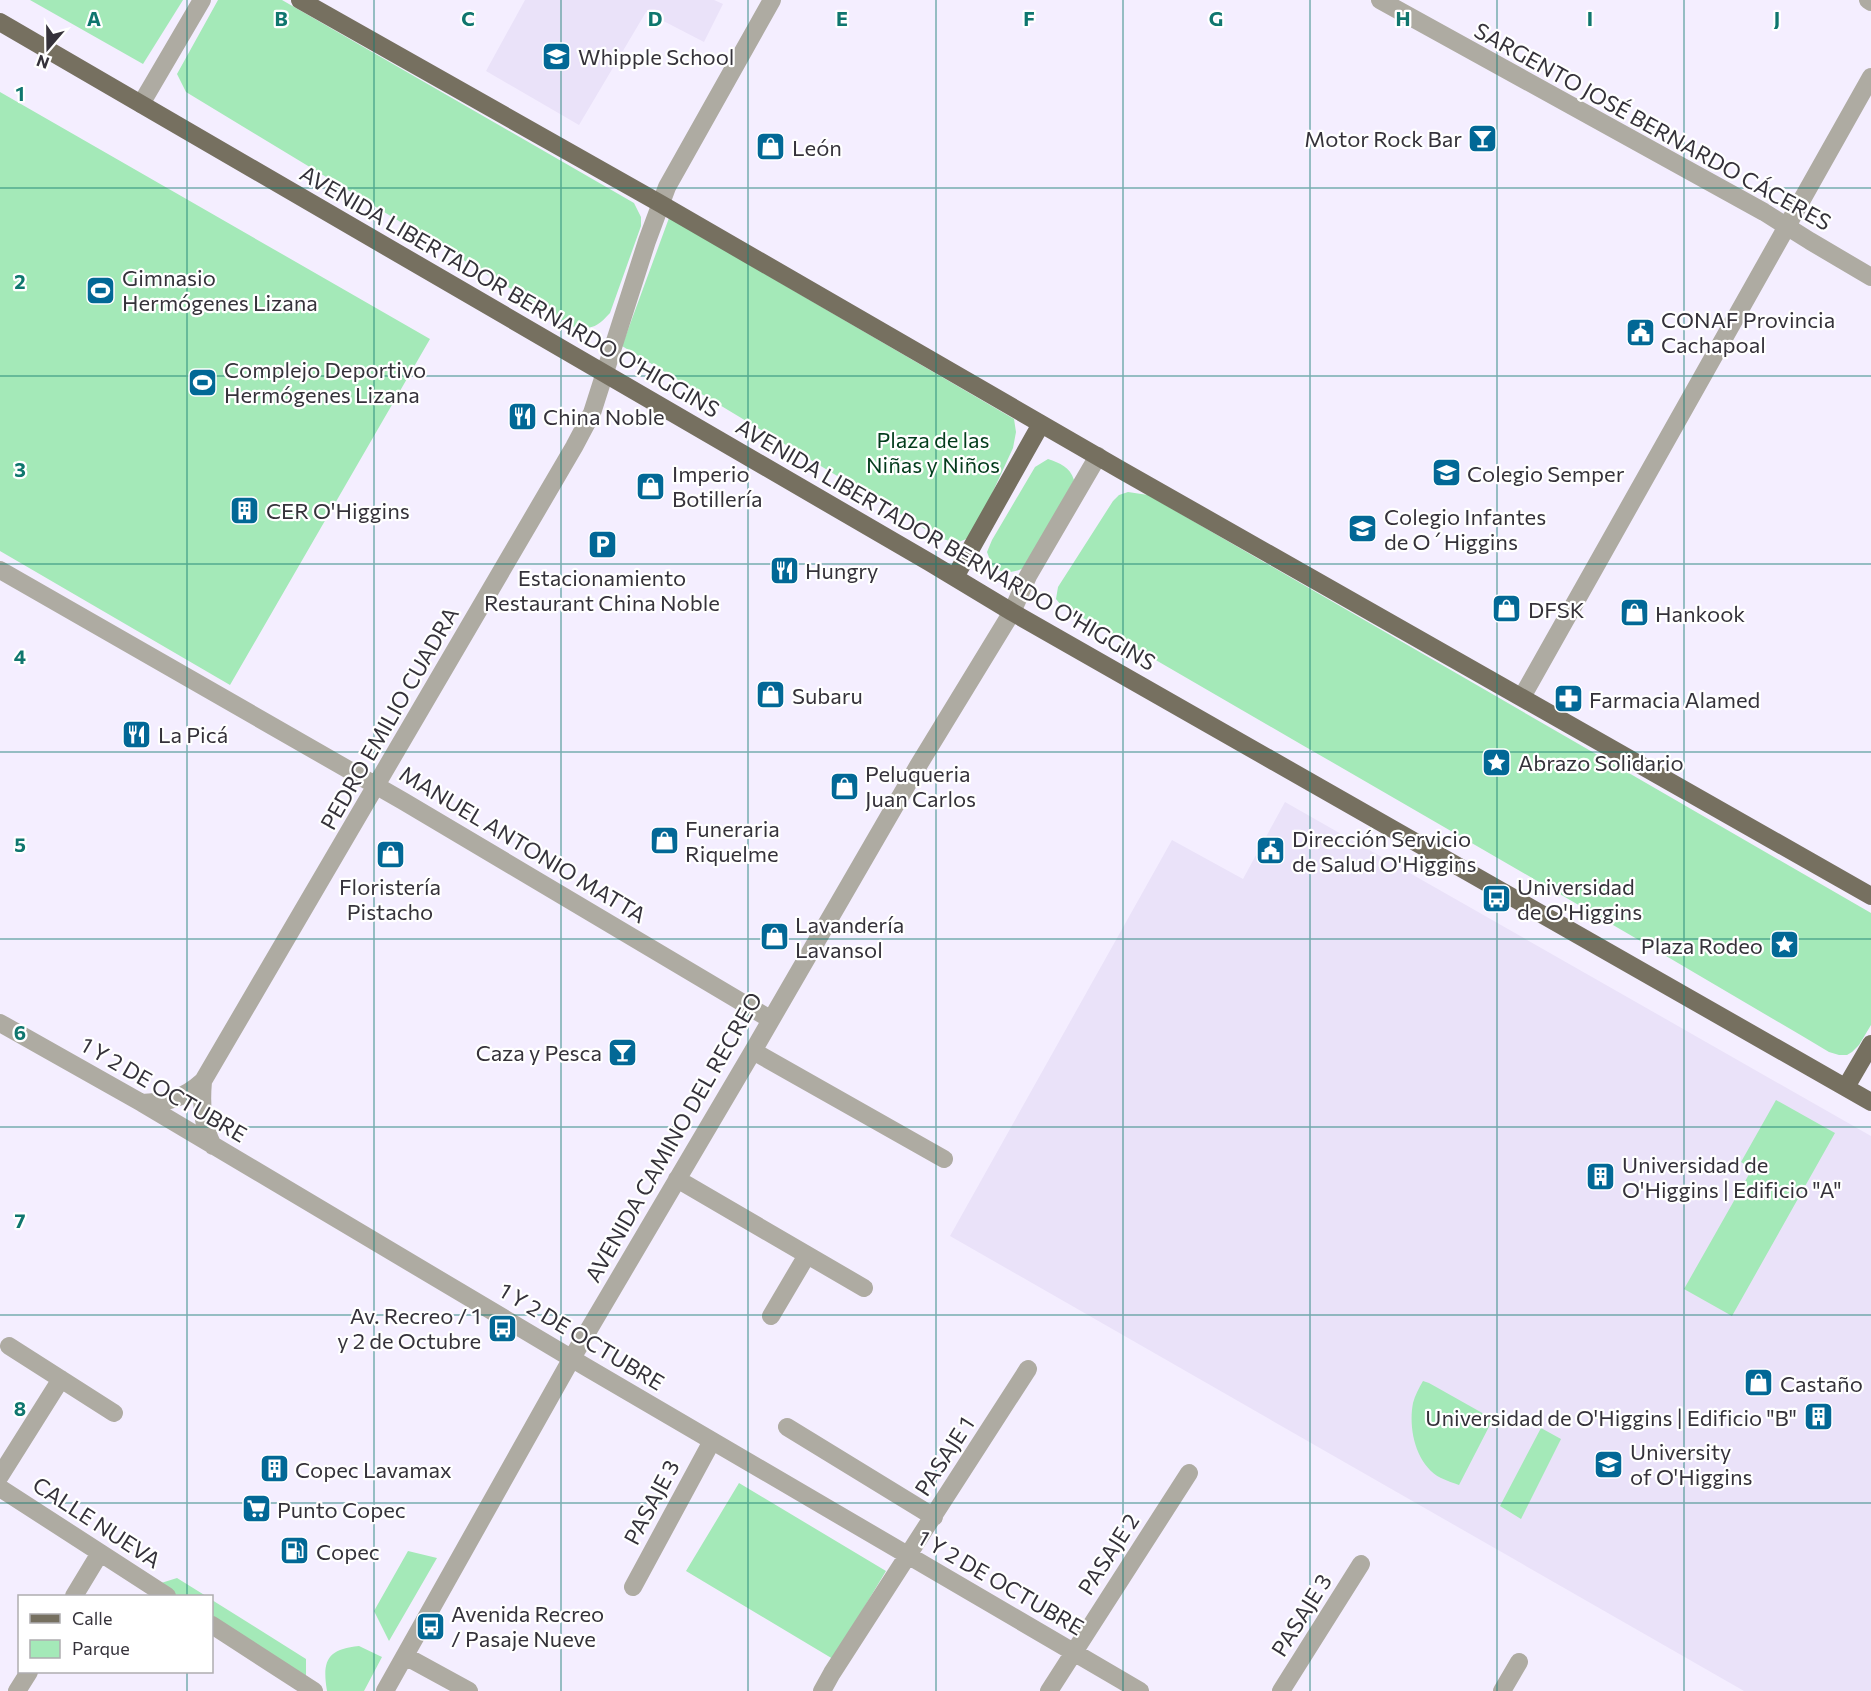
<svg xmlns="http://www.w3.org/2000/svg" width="1871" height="1691" font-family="Commissioner,sans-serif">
  <rect width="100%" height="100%" fill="#f4eeff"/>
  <!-- built -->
  <path fill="#eae2f9" d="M 525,0 L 714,0 L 723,4 L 704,42 L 646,12 L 579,125 L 486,71 Z
    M 1285,802 L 1871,1136 L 1871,1691 L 1744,1691 L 950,1236 L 1172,840 L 1243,879 Z"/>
  <!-- green -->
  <path fill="#a4e9b8" d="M 30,0 L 183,0 L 143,64 Z
    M 218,0 L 282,0 L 634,203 L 641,217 L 641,226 L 610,313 C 598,326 593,330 574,327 L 186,92 L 177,74 Z
    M 0,92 L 430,339 L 230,685 L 0,551 Z
    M 669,218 L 1014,419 L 1016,432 L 1013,448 L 977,526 L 969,538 L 956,543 L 940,538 L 622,346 Z
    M 1048,459 C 1060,463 1070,467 1074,480 L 1026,567 C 1013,573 1006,574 993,568 L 987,552 L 992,540 L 1035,467 Z
    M 1128,492 L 1148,495 L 1871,913 L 1871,1025 L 1859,1045 L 1852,1052 L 1847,1055 L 1839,1055 L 1829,1052 C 1574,901 1317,754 1061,605 L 1056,599 L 1058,587 L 1113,501 L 1119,495 Z
    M 1776,1100 L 1835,1133 L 1732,1316 L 1684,1289 L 1752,1169 L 1741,1162 Z
    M 1423,1381 L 1429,1383 L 1493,1419 L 1459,1485 C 1454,1483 1447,1481 1441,1478 C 1416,1465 1408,1429 1413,1403 C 1415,1395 1419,1388 1423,1381 Z
    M 1541,1428 L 1561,1439 L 1521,1519 L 1500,1506 Z
    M 739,1483 L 886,1571 L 833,1659 L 686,1571 Z
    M 408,1551 L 437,1558 L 389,1641 L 374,1611 Z
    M 177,1578 L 206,1596 L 177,1596 L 158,1584 Z
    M 212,1600 L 306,1659 L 306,1680 L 212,1619 Z
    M 359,1646 L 382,1657 L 364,1691 L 327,1691 C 322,1661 327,1649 359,1646 Z"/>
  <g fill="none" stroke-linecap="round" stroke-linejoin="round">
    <!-- minor -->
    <path stroke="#aeaba2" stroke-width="18" d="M 1380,0 L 1764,212 L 1810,241 L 1871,277
      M 1868,0 L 1871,2
      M 141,104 L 202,0
      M 0,570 L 403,801 L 770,1019
      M 1522,697 L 1871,77
      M 0,1023 L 142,1103 L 586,1367 L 1140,1691
      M 753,1051 L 944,1159
      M 203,1081 C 201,1105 202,1124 213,1146
      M 142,1103 C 169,1102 183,1099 203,1081 L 574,447 L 592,413 L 647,241 L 667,187 L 772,0
      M 677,1179 L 864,1288
      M 771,1316 L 807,1255
      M 9,1346 L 114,1413
      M 787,1427 L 934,1517
      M 0,1476 L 61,1379
      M 0,1488 L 167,1596
      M 633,1587 L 712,1441
      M 74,1596 L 100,1553
      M 212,1625 L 314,1691
      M 405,1656 L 469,1691
      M 17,1691 L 29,1672
      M 385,1691 L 572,1358 L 753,1051 L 918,766 L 1012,612 L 1028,576 L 1098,456
      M 822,1691 L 832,1673 L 1028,1369
      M 1049,1691 L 1189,1473
      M 1281,1691 L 1361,1564
      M 1502,1691 L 1519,1662"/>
    <!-- major -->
    <path stroke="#767060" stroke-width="18" d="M 300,0 L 661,204 L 1121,470 L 1871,896
      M 0,22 L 929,562 L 1012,612 L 1871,1102
      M 955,577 L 1041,424
      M 1846,1087 L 1871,1044"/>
  </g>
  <!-- grid -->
  <path fill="none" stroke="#0f766e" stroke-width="1.5" stroke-opacity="0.55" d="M 187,0 L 187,1596M 374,0 L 374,1691M 561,0 L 561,1691M 748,0 L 748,1691M 936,0 L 936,1691M 1123,0 L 1123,1691M 1310,0 L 1310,1691M 1497,0 L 1497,1691M 1684,0 L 1684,1691M 0,188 L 1871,188M 0,376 L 1871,376M 0,564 L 1871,564M 0,752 L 1871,752M 0,939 L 1871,939M 0,1127 L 1871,1127M 0,1315 L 1871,1315M 0,1503 L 1871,1503M 187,1672 L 187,1691"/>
  <!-- icons -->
  <defs>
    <symbol id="school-square" viewBox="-11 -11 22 22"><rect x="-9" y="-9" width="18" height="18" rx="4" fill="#026896" stroke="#fff"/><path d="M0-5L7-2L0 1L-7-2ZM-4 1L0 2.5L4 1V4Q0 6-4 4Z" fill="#fff"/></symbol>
    <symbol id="bar-square" viewBox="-11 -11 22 22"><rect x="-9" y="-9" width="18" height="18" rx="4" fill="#026896" stroke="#fff"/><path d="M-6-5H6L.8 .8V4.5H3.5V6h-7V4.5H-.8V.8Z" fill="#fff"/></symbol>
    <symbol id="shop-square" viewBox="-11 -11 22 22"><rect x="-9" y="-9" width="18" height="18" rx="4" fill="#026896" stroke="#fff"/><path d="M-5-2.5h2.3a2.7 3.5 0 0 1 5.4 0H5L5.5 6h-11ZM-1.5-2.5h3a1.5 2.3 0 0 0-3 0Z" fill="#fff"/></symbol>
    <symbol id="stadium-square" viewBox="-11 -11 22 22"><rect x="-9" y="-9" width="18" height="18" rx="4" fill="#026896" stroke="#fff"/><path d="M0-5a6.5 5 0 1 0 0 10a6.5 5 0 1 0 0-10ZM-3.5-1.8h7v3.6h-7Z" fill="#fff"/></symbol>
    <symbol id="civic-square" viewBox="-11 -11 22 22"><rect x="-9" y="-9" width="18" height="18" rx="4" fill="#026896" stroke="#fff"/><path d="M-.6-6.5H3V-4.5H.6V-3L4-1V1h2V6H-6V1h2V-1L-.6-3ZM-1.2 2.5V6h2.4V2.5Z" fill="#fff"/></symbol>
    <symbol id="restaurant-square" viewBox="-11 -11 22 22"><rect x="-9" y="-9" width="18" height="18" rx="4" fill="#026896" stroke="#fff"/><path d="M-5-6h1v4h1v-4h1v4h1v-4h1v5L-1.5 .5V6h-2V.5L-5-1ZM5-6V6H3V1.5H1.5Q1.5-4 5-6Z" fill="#fff"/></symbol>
    <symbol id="building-square" viewBox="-11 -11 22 22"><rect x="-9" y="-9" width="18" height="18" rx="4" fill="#026896" stroke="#fff"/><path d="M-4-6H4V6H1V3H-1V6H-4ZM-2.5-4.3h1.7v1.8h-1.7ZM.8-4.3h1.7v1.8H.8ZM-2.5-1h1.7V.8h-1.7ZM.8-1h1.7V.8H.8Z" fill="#fff"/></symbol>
    <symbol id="parking-square" viewBox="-11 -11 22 22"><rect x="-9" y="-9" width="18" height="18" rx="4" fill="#026896" stroke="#fff"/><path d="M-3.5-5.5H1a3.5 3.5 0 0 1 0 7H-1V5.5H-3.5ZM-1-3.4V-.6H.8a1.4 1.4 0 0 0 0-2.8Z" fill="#fff"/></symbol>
    <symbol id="pharmacy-square" viewBox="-11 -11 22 22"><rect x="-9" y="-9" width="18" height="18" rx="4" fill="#026896" stroke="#fff"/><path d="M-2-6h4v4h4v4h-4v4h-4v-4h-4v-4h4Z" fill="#fff"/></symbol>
    <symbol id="sight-square" viewBox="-11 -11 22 22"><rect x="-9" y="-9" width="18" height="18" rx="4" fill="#026896" stroke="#fff"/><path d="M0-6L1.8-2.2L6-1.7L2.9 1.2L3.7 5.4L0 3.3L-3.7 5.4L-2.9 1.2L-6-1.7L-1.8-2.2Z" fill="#fff"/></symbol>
    <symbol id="bus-square" viewBox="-11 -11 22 22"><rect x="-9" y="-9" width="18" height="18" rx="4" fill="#026896" stroke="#fff"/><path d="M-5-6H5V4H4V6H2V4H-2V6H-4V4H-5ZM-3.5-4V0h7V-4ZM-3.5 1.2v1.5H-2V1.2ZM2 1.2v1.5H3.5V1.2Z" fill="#fff"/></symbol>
    <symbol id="university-square" viewBox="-11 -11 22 22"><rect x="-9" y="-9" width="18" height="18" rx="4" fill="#026896" stroke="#fff"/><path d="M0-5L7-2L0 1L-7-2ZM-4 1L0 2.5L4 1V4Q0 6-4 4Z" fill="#fff"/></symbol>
    <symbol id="supermarket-square" viewBox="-11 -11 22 22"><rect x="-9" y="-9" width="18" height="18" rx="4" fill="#026896" stroke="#fff"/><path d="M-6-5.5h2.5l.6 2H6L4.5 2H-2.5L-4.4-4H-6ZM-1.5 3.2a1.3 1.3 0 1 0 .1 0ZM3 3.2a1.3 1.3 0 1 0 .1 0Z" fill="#fff"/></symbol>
    <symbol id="fuel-square" viewBox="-11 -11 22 22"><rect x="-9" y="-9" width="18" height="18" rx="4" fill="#026896" stroke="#fff"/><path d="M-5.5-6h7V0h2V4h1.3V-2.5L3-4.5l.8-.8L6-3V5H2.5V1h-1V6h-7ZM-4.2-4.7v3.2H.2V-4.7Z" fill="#fff"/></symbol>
  </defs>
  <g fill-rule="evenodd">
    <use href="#school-square" x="540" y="40" width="33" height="33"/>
    <use href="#bar-square" x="1466" y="122" width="33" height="33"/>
    <use href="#shop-square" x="754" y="130" width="33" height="33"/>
    <use href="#stadium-square" x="84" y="274" width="33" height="33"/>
    <use href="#civic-square" x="1624" y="316" width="33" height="33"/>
    <use href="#stadium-square" x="186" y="366" width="33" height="33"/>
    <use href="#restaurant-square" x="506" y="400" width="33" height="33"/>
    <use href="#school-square" x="1430" y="456" width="33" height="33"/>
    <use href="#shop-square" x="634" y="470" width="33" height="33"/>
    <use href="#building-square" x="228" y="494" width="33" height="33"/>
    <use href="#school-square" x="1346" y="512" width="33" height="33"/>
    <use href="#parking-square" x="586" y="528" width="33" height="33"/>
    <use href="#restaurant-square" x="768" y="554" width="33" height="33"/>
    <use href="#shop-square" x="1490" y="592" width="33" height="33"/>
    <use href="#shop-square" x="1618" y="596" width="33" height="33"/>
    <use href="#shop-square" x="754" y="678" width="33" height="33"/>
    <use href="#pharmacy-square" x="1552" y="682" width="33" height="33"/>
    <use href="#restaurant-square" x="120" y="718" width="33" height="33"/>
    <use href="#sight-square" x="1480" y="746" width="33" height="33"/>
    <use href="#shop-square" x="828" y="770" width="33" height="33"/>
    <use href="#shop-square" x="648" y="824" width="33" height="33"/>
    <use href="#civic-square" x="1254" y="834" width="33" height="33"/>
    <use href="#shop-square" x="374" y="838" width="33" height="33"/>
    <use href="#bus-square" x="1480" y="882" width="33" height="33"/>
    <use href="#shop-square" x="758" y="920" width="33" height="33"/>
    <use href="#sight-square" x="1768" y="928" width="33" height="33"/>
    <use href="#bar-square" x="606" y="1036" width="33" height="33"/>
    <use href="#building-square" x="1584" y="1160" width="33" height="33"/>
    <use href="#bus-square" x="486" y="1312" width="33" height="33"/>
    <use href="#shop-square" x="1742" y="1366" width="33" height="33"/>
    <use href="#building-square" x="1802" y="1400" width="33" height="33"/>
    <use href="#university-square" x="1592" y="1448" width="33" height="33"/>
    <use href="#building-square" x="258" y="1452" width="33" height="33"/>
    <use href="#supermarket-square" x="240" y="1492" width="33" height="33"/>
    <use href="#fuel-square" x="278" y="1534" width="33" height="33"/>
    <use href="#bus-square" x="414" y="1610" width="33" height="33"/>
  </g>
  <g text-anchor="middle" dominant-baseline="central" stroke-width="4.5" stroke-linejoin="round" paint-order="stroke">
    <!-- poi labels -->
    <g font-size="22" fill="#35323a" stroke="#fff" text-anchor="start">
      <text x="578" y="56">Whipple School</text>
      <text x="1462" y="138" text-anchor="end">Motor Rock Bar</text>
      <text x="792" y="147">León</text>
      <text x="122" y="277">Gimnasio<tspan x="122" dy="25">Hermógenes Lizana</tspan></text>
      <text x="1661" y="319">CONAF Provincia<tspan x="1661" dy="25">Cachapoal</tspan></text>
      <text x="224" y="369">Complejo Deportivo<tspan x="224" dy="25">Hermógenes Lizana</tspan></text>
      <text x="543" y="416">China Noble</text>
      <text x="672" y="473">Imperio<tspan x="672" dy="25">Botillería</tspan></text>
      <text x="1467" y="473">Colegio Semper</text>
      <text x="266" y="510">CER O'Higgins</text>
      <text x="1384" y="516">Colegio Infantes<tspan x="1384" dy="25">de O´Higgins</tspan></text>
      <text x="805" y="570">Hungry</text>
      <text x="602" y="577" text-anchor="middle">Estacionamiento<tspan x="602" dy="25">Restaurant China Noble</tspan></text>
      <text x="1528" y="609">DFSK</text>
      <text x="1655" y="613">Hankook</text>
      <text x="792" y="695">Subaru</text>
      <text x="1589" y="699">Farmacia Alamed</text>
      <text x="158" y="734">La Picá</text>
      <text x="1518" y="762">Abrazo Solidario</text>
      <text x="865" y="773">Peluqueria<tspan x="865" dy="25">Juan Carlos</tspan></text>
      <text x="685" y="828">Funeraria<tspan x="685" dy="25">Riquelme</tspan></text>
      <text x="1292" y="838">Dirección Servicio<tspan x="1292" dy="25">de Salud O'Higgins</tspan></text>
      <text x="390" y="886" text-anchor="middle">Floristería<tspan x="390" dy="25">Pistacho</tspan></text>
      <text x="1517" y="886">Universidad<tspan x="1517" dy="25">de O'Higgins</tspan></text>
      <text x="795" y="924">Lavandería<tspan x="795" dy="25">Lavansol</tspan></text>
      <text x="1763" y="945" text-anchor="end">Plaza Rodeo</text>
      <text x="602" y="1052" text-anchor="end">Caza y Pesca</text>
      <text x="1622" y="1164">Universidad de<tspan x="1622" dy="25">O'Higgins | Edificio "A"</tspan></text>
      <text x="481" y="1315" text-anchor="end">Av. Recreo / 1<tspan x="481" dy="25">y 2 de Octubre</tspan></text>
      <text x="1780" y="1383">Castaño</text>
      <text x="1797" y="1417" text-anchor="end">Universidad de O'Higgins | Edificio "B"</text>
      <text x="1630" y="1451">University<tspan x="1630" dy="25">of O'Higgins</tspan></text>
      <text x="295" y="1469">Copec Lavamax</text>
      <text x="277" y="1509">Punto Copec</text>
      <text x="316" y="1551">Copec</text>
      <text x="451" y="1613">Avenida Recreo<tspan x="451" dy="25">/ Pasaje Nueve</tspan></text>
    </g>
    <!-- street labels -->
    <g font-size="22" fill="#35323a" stroke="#fff">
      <text transform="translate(1653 126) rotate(29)">SARGENTO JOSÉ BERNARDO CÁCERES</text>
      <text transform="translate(510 291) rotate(30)">AVENIDA LIBERTADOR BERNARDO O'HIGGINS</text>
      <text transform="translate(946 544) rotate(30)">AVENIDA LIBERTADOR BERNARDO O'HIGGINS</text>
      <text transform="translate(389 718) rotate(-60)">PEDRO EMILIO CUADRA</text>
      <text transform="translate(523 844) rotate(31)">MANUEL ANTONIO MATTA</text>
      <text transform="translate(164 1089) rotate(30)">1 Y 2 DE OCTUBRE</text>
      <text transform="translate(673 1137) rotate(-60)">AVENIDA CAMINO DEL RECREO</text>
      <text transform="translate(582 1336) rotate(31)">1 Y 2 DE OCTUBRE</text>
      <text transform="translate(944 1456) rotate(-57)">PASAJE 1</text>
      <text transform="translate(651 1502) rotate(-62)">PASAJE 3</text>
      <text transform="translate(97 1522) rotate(33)">CALLE NUEVA</text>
      <text transform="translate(1108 1554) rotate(-57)">PASAJE 2</text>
      <text transform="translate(1001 1582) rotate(30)">1 Y 2 DE OCTUBRE</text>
      <text transform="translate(1301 1615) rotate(-58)">PASAJE 3</text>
    </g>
    <!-- park labels -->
    <g font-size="22" fill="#033c1c" stroke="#fff">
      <text x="933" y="439">Plaza de las<tspan x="933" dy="25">Niñas y Niños</tspan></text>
    </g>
  </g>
  <g font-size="20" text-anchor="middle" font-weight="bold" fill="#0f766e" stroke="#fff" stroke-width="4.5" stroke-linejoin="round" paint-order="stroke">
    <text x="94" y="26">A</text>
    <text x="281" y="26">B</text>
    <text x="468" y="26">C</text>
    <text x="655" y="26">D</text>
    <text x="842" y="26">E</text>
    <text x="1029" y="26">F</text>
    <text x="1216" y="26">G</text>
    <text x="1403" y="26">H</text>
    <text x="1590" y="26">I</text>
    <text x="1777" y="26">J</text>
    <text x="20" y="101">1</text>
    <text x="20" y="289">2</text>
    <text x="20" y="477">3</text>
    <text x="20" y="664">4</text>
    <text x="20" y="852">5</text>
    <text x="20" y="1040">6</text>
    <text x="20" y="1228">7</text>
    <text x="20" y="1416">8</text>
  </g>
  <!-- legend -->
  <rect x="18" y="1595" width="195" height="78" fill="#ffffff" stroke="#aeadb0" stroke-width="1.5"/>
  <rect x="30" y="1614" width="30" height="9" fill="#767060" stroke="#aeadb0" stroke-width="1.5"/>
  <text x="72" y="1625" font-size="18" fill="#35323a">Calle</text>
  <rect x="30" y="1640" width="30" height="18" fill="#a4e9b8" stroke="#aeadb0" stroke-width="1.5"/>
  <text x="72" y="1655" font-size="18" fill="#35323a">Parque</text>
  <!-- north arrow -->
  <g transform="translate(48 48) rotate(200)" stroke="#ffffff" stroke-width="4.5" paint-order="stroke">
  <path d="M0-4.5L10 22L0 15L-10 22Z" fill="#35323a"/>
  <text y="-9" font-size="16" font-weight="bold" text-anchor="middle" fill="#35323a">N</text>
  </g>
</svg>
